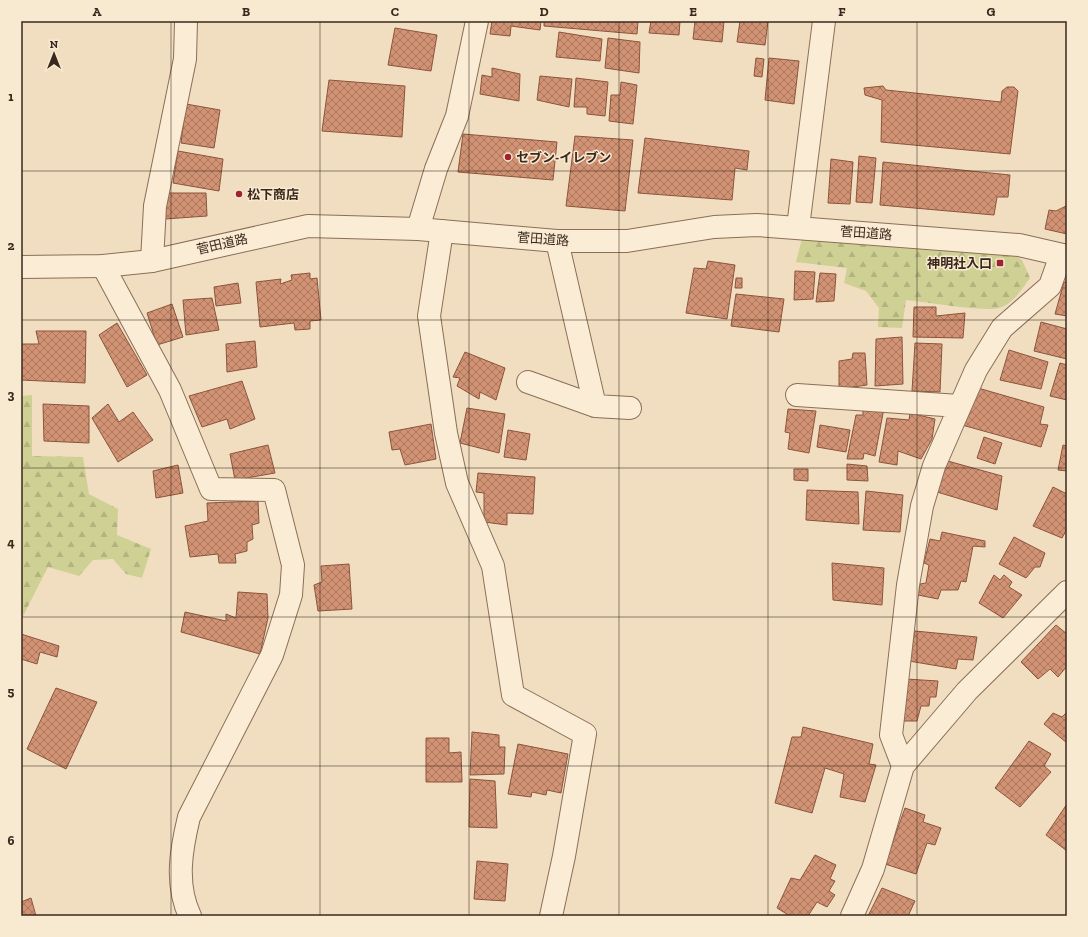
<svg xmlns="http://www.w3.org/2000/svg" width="1088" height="937" font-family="'Zilla Slab','Noto Sans JP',serif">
  <defs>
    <pattern id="forest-firs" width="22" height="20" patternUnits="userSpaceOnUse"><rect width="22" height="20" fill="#ced094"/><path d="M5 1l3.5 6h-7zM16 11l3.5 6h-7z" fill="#b2b37f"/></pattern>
    <pattern id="building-cross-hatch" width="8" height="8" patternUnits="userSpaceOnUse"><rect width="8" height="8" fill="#d19374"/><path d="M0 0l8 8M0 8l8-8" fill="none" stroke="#ab785f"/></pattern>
  </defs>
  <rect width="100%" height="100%" fill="#f1dec1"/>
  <!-- forest -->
  <path fill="url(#forest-firs)" d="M 803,235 L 1010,252 L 1022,260 L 1030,278 C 1022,289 1013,304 999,308 C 982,312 926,302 906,300 L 902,328 L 878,327 L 879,308 L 866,291 L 844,283 L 847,268 L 796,262 Z
    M 32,395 L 32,456 L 83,457 L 89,494 L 118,509 L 117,535 L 151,549 L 142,578 L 126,574 L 113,559 L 93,560 L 79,576 L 48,567 L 21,620 L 21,396 Z"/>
  <!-- building -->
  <path fill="url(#building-cross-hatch)" stroke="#8c543b" d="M 492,21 L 541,21 L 540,30 L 511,26 L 510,36 L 490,34 Z
    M 544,21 L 638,21 L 637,34 L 544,26 Z
    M 651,21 L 680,21 L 679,35 L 649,33 Z
    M 695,21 L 724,21 L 722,42 L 693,39 Z
    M 740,21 L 768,21 L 765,45 L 737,42 Z
    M 395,28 L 437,35 L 431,71 L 388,65 Z
    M 559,32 L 602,39 L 600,61 L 556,57 Z
    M 608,38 L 640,42 L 639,73 L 605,68 Z
    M 756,58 L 764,59 L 762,77 L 754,76 Z
    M 769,58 L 799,61 L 794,104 L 765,100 Z
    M 492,68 L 520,74 L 519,101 L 480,94 L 482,75 L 492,77 Z
    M 540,76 L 572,79 L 569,107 L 537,100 Z
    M 576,78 L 608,82 L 605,116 L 587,114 L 587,107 L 574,107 Z
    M 329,80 L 405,86 L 402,137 L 322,131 Z
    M 621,82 L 637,85 L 633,124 L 609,121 L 611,95 L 620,95 Z
    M 883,86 L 886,90 L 1001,102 L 1002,91 L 1007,87 L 1014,87 L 1018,91 L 1010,154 L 881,142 L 882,100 L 865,95 L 864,88 Z
    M 186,104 L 220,110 L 214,148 L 181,143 Z
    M 463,134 L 557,142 L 553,180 L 458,172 Z
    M 575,136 L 633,140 L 625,211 L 566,206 Z
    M 645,138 L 749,151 L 747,170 L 735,168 L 732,200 L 638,193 Z
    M 178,151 L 223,159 L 219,191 L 173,183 Z
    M 859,156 L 876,158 L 872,203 L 856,202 Z
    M 831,159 L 853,162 L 850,204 L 828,203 Z
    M 883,162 L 1010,175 L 1008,197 L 997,197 L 994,215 L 880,205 Z
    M 165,193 L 206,193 L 207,216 L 165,219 Z
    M 1067,203 L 1067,234 L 1045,229 L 1049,210 L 1056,211 L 1066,206 Z
    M 708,261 L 735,265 L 727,319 L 686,313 L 694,268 L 706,269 Z
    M 795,271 L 815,272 L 813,299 L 794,300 Z
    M 310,273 L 310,279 L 317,278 L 321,320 L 310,321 L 310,329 L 295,330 L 294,323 L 260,327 L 256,282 L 281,279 L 280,284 L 292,280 L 291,275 Z
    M 820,273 L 836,274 L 834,301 L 816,302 Z
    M 736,278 L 742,278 L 742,288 L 735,288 Z
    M 1064,282 L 1067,283 L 1067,316 L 1055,314 Z
    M 238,283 L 241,303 L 216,306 L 214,287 Z
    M 736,294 L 784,299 L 779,332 L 731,326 Z
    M 212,298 L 219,330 L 186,335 L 183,300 Z
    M 172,304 L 183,337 L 157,345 L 147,313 Z
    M 914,307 L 936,307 L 936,316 L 965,313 L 963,338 L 913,337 Z
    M 1041,322 L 1067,329 L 1067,359 L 1034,351 Z
    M 117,323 L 147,375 L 127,387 L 99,335 Z
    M 36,331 L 86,331 L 85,383 L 21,380 L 21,344 L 39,344 Z
    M 902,337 L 903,384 L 875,386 L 876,339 Z
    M 255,341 L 257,367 L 227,372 L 226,344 Z
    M 915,343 L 942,344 L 940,392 L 912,391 Z
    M 1009,350 L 1048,362 L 1041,389 L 1000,380 Z
    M 465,352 L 505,368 L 496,400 L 480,392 L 479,399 L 457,386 L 460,378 L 453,377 Z
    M 853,353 L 865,353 L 867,385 L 839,389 L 839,361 L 852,359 Z
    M 1060,363 L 1067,365 L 1067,400 L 1050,396 Z
    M 242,381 L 255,419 L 230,429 L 227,419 L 202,427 L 189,396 Z
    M 978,388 L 1044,407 L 1040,424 L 1048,425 L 1041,447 L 962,425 Z
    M 43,404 L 89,406 L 89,443 L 44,441 Z
    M 108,404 L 119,422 L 133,412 L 153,440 L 118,462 L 92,418 Z
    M 863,406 L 884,408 L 875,456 L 864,453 L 863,459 L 847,459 L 856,415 L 863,415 Z
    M 467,408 L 505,414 L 499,453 L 460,443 Z
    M 788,409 L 816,411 L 809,453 L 788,449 L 790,433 L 785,432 Z
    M 910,413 L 935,419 L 932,439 L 921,459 L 898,451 L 897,465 L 879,462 L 887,418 L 909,420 Z
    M 431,424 L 436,459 L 405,465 L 400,449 L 392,450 L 389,432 Z
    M 820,425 L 850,430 L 846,452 L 817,447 Z
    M 508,430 L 530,434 L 526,460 L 504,457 Z
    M 984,437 L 1002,443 L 995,464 L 977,458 Z
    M 268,445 L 275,473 L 235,480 L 230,454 Z
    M 1063,445 L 1067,446 L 1067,471 L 1058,470 Z
    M 944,460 L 1002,476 L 997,510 L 937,492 Z
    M 847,464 L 867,466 L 868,481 L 847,480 Z
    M 178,465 L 183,493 L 156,498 L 153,471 Z
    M 794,469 L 808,469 L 808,481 L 794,480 Z
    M 478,473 L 535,477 L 533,514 L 507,513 L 507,525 L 484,522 L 484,493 L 476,492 Z
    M 1053,487 L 1067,494 L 1067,529 L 1062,538 L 1033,526 Z
    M 807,490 L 858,492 L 859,524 L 806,520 Z
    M 866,491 L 903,495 L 900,532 L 863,530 Z
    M 258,501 L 259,523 L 252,525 L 253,539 L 247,542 L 247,551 L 235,554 L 236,563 L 219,563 L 218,554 L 190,557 L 185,526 L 208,521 L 207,503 Z
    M 942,532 L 985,541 L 985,547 L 973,546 L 966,582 L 961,581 L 958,590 L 941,590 L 938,599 L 918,595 L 920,584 L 926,583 L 929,565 L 924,563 L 930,539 L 940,541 Z
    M 1014,537 L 1045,553 L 1040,567 L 1035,567 L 1026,578 L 999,564 Z
    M 832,563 L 884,568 L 882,605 L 833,600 Z
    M 349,564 L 352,609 L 318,611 L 314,585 L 322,582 L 321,566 Z
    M 994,575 L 1000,580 L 1004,575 L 1012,582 L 1009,587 L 1022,595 L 1003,618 L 979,603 Z
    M 238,592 L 267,594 L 268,618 L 260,654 L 181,632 L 185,612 L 226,621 L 226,614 L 236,618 Z
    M 1056,625 L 1067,634 L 1067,666 L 1058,677 L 1050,669 L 1038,679 L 1021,662 Z
    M 915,631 L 977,637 L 973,660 L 958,659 L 956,669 L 909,661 Z
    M 21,634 L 59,646 L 57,657 L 40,652 L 37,664 L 21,659 Z
    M 906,679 L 938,681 L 936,697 L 930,697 L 929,706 L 921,706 L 917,721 L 902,721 Z
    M 56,688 L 97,702 L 66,769 L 27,749 Z
    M 1067,712 L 1067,743 L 1044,724 L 1053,713 L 1062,717 Z
    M 803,727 L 873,744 L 869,764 L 876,765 L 865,802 L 840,797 L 844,774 L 825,768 L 812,813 L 775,803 L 792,737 L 801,737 Z
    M 472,732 L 499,735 L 499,747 L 505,747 L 504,774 L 470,775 Z
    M 426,738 L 449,738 L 449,753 L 461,752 L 462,782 L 426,782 Z
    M 1029,741 L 1051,754 L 1044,766 L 1051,772 L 1020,807 L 995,788 Z
    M 518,744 L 568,754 L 561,793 L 547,790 L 546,795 L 532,792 L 531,797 L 508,794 Z
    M 470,779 L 495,781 L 497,828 L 469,827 Z
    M 1067,804 L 1067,851 L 1046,835 Z
    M 905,808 L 925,815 L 923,822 L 941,828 L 935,845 L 927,843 L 916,874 L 885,864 Z
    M 815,855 L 836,865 L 830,879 L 835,881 L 829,891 L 835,895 L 827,907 L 817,902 L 808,916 L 790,916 L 777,908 L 791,878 L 800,880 Z
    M 477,861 L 508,864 L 505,901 L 474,899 Z
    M 882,888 L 915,901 L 908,916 L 868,916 Z
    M 31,898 L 36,916 L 21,916 L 21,902 Z"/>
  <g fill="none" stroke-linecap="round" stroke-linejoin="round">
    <defs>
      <path id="minor" d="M 798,227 L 824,21
        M 418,229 L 436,169 L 457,116 L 477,21
        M 442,231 L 429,316 L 446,433 L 457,483 L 493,566 L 513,695 L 585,734 L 564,856 L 551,916
        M 557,241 L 595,406
        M 152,261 L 155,206 L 185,59 L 186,21
        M 103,266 L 170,390 L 211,489 L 274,490 L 293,565 L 291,595 L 272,655 L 189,817 C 181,850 175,884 190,916
        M 528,382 L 595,406 L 630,408
        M 797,395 L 959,406
        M 903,766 L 891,735 L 908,585 L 922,506 L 934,466 L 976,370 L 1002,328 L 1050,286 L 1061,255
        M 852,916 L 873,869 L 903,766 L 967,691 L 1067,592"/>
      <path id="tertiary" d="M 21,267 L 103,266 L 152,261 L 308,226 L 418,229 L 557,241 L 627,241 L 714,227 L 757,225 L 1019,245 L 1067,256"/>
    </defs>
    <!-- minor casing -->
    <use href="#minor" stroke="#8b6e57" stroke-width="24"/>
    <!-- tertiary casing -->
    <use href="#tertiary" stroke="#8b6e57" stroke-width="24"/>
    <!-- minor -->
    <use href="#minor" stroke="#fbecd5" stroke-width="22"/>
    <!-- tertiary -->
    <use href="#tertiary" stroke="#fbecd5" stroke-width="22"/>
  </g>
  <!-- grid -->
  <path fill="none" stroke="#3a281d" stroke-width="1" stroke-opacity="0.55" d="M 171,21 L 171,916M 320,21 L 320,916M 469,21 L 469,916M 619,21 L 619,916M 768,21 L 768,916M 917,21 L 917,916M 21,171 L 1067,171M 21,320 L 1067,320M 21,468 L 1067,468M 21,617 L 1067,617M 21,766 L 1067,766"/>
  <!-- markers -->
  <g fill="#9e232f" stroke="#f8e9d1" stroke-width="1.5">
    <circle cx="508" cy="157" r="4"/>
    <circle cx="239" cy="194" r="4"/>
    <rect x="996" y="259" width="8" height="8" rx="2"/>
  </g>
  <g text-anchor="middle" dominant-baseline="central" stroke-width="3" stroke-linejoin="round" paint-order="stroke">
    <!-- poi labels -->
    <g font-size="13" font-weight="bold" fill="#3a281d" stroke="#f8e9d1" text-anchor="start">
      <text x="516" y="157">セブン-イレブン</text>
      <text x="247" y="194">松下商店</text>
      <text x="992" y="263" text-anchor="end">神明社入口</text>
    </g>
    <!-- street labels -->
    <g font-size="13" fill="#3a281d" stroke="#f8e9d1">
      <text transform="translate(866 233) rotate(4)">菅田道路</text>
      <text transform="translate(543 239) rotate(4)">菅田道路</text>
      <text transform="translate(222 244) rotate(-13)">菅田道路</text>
    </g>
  </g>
  <!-- border -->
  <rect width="1088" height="937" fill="none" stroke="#f8e9d1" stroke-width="44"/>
  <!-- north arrow -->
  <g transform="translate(54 54)" stroke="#f8e9d1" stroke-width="3" paint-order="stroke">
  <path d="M0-3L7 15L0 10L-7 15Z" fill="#3a281d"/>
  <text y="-6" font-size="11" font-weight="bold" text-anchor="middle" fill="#3a281d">N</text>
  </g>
  <rect x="22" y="22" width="1044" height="893" fill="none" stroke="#3a281d" stroke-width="1.5"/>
  <g font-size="13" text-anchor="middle" font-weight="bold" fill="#3a281d">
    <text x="97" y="16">A</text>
    <text x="246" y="16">B</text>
    <text x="395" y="16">C</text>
    <text x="544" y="16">D</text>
    <text x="693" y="16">E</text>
    <text x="842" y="16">F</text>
    <text x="991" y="16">G</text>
    <text x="11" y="101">1</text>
    <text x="11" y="250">2</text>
    <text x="11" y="399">3</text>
    <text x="11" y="547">4</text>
    <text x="11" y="696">5</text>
    <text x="11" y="845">6</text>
  </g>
</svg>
